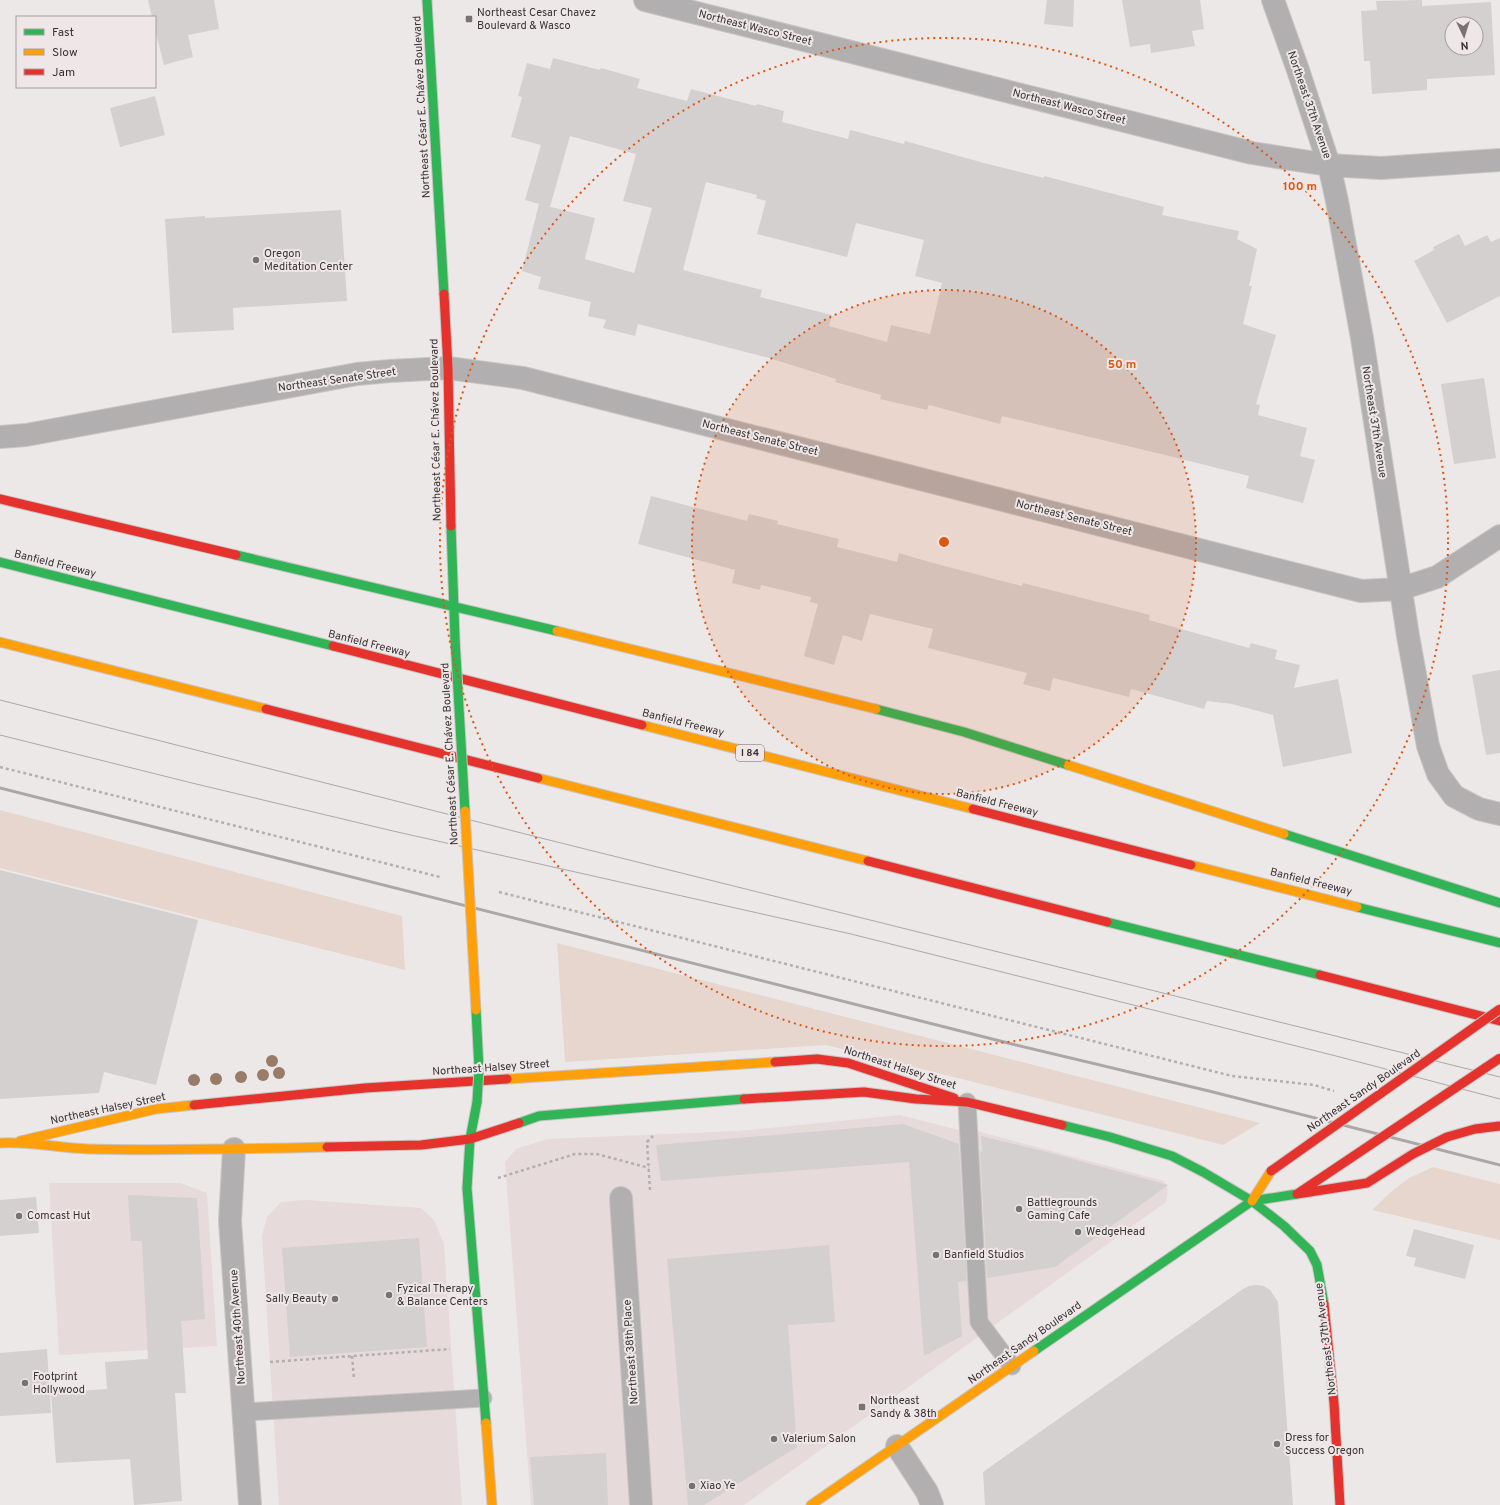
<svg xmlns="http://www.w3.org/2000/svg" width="1500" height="1505" font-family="Overpass,sans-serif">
  <rect width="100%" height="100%" fill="#ede8e8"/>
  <!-- built -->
  <path fill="#e6dada" d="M 900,1115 L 963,1131 L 977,1131 L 1164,1181 L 1168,1190 L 1166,1202 L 744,1505 L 531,1505 L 505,1162 L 516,1149 L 547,1139 L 738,1131 Z
    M 49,1183 L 181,1183 L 207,1193 L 217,1346 L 59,1355 Z
    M 306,1200 L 421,1208 L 434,1220 L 444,1244 L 462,1505 L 279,1505 L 262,1236 L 267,1217 L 281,1202 Z"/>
  <!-- green -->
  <path fill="#e6d6ce" d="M 0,810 L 402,916 L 405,970 L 0,868 Z
    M 557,943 L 1260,1123 L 1223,1145 L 826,1045 L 565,1062 Z
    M 1433,1167 L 1500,1184 L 1500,1240 L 1372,1210 L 1392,1191 L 1409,1178 Z"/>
  <!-- building -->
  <path fill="#d4d0d0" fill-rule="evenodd" d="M 148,0 L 214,0 L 219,29 L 188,35 L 193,57 L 164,65 L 155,29 L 155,17 L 152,17 Z
    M 1047,0 L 1074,0 L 1073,27 L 1044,24 Z
    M 1122,0 L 1200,0 L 1204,29 L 1192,31 L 1195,46 L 1151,53 L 1150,44 L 1130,47 Z
    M 1422,0 L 1422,6 L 1491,2 L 1495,75 L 1427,79 L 1427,90 L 1372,94 L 1370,61 L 1364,61 L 1361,11 L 1377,10 L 1376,1 ZM 1452,24 L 1476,24 L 1476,48 L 1452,48 Z
    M 553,58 L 600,70 L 601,68 L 640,79 L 637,88 L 687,101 L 691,89 L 756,106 L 757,104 L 784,111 L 782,122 L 848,139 L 850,130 L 904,144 L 905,141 L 984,163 L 1044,178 L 1044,176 L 1164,207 L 1162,215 L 1239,231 L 1237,239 L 1257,249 L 1249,286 L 1252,286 L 1243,324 L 1276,335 L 1256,404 L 1260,405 L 1258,415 L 1307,428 L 1300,456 L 1315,460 L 1303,503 L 1246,488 L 1249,476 L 1165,455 L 1002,416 L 1000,424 L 929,405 L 927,410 L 880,399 L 881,395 L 835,382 L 836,379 L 769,358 L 638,324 L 635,336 L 603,328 L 606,320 L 588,316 L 591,302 L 538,289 L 541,277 L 522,271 L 539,204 L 595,218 L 585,259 L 634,273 L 652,208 L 623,201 L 636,154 L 570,136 L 550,207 L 525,200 L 541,145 L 511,137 L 522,97 L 518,96 L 527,63 L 550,69 ZM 706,182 L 757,195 L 756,198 L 766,201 L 757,234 L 847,257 L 856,223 L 924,240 L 915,276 L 942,283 L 930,334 L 891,325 L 887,342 L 829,326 L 832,315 L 760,297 L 762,290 L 683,270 Z
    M 155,96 L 165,135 L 120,147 L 110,108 Z
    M 341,210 L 347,301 L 233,308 L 234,330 L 172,333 L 165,219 L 205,216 L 205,218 Z
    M 1459,234 L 1465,246 L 1487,235 L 1491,242 L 1500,238 L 1500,296 L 1447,323 L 1414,261 L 1434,250 L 1433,247 Z
    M 1484,378 L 1496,458 L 1454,464 L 1441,384 Z
    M 651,496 L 747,521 L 749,514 L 778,521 L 777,524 L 839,539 L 837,547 L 897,562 L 899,553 L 933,563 L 1022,586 L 1023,583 L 1150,615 L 1149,620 L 1249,648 L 1251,643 L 1277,650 L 1275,659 L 1300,665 L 1294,688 L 1338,679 L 1352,753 L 1283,767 L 1273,715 L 1232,704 L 1207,701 L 1204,709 L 1131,689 L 1129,697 L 1053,678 L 1050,691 L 1023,684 L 1027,673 L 928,648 L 933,629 L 870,614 L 862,641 L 843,635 L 834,665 L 804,656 L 818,604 L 810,602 L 811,597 L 761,585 L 760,590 L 732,583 L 735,570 L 638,544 Z
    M 1500,670 L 1500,753 L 1486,755 L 1472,675 Z
    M 0,870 L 198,920 L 156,1085 L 104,1072 L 99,1093 L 0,1099 Z
    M 903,1124 L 959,1144 L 967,1281 L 958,1282 L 962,1336 L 924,1356 L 909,1162 L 661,1181 L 656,1145 Z
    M 981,1136 L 1047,1152 L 1168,1185 L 1055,1267 L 987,1278 L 980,1151 L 982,1152 Z
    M 128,1195 L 197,1198 L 205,1319 L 181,1321 L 186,1393 L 175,1393 L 182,1501 L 134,1505 L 130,1459 L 56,1463 L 51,1393 L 107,1389 L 105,1362 L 148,1359 L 142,1241 L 131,1241 Z
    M 36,1197 L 39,1233 L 0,1236 L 0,1200 Z
    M 1414,1229 L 1474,1245 L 1465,1279 L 1414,1266 L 1416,1258 L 1406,1256 Z
    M 419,1238 L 427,1347 L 290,1357 L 282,1248 Z
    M 829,1245 L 835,1322 L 788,1325 L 797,1447 L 704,1505 L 688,1505 L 667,1259 Z
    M 1256,1285 L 1264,1286 L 1270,1290 L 1278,1302 L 1293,1505 L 985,1505 L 983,1472 L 1243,1289 L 1249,1286 Z
    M 47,1349 L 51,1413 L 0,1416 L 0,1353 Z
    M 606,1453 L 608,1505 L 534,1505 L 530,1457 Z"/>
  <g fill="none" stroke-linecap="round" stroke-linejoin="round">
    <defs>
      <path id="lane" d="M 967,1102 L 979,1322 L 1012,1366
        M 244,1412 L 483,1398"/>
      <path id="street" d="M 645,0 L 1252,153 L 1329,165 L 1381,168 L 1500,160
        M 1273,0 L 1298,70 L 1329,165 L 1337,201 L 1362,338 L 1408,636 L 1428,746 L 1438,774 L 1454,796 L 1479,809 L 1500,814
        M 0,437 L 26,435 L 357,374 L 390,371 L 448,368 L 523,378 L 1361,591 L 1400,589 L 1437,577 L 1500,536
        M 234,1149 L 230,1221 L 250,1505
        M 621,1198 L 641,1505
        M 897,1446 L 927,1492 L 932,1505"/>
      <path id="fast" d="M 427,0 L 444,294
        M 451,526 L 455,639
        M 236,555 L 557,631
        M 0,562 L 333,646
        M 876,709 L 964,732 L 1068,765
        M 1284,834 L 1500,903
        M 1357,907 L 1500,943
        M 1107,922 L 1320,975
        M 477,1102 L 470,1139 L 467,1188 L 486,1423
        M 519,1123 L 539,1116 L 744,1099
        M 1062,1125 L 1110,1137 L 1172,1156 L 1203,1172 L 1252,1201 L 1284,1226 L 1310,1251 L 1317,1265 L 1324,1304
        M 1034,1351 L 1252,1201 L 1297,1194"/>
      <path id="slow" d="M 557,631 L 876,709
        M 0,642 L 266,709
        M 642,725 L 973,809
        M 1068,765 L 1284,834
        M 538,778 L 868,861
        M 1191,865 L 1357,907
        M 507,1079 L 775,1062
        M 20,1141 L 156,1109 L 194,1105
        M 0,1143 C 29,1141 58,1148 88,1149 C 167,1151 247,1149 327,1147
        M 1252,1201 L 1271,1171
        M 486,1423 L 492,1505
        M 811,1505 L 1034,1351"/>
      <path id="jam" d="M 444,294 L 448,368 L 451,526
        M 0,499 L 236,555
        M 333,646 L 642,725
        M 266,709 L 538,778
        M 973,809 L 1191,865
        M 868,861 L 1107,922
        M 1320,975 L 1500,1021
        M 775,1062 L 817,1059 L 848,1063 L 954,1098
        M 744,1099 L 864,1092 L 916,1099 L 967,1102 L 1062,1125
        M 194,1105 L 365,1088 L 507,1079
        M 327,1147 L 421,1145 L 470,1139 L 519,1123
        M 1324,1304 L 1334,1403 L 1340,1505"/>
    </defs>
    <!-- lane casing -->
    <use href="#lane" stroke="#c8c5c5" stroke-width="19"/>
    <!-- street casing -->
    <use href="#street" stroke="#c8c5c5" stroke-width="24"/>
    <!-- fast casing -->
    <use href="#fast" stroke="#c8c5c5" stroke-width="11"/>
    <!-- slow casing -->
    <use href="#slow" stroke="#c8c5c5" stroke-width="11"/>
    <!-- jam casing -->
    <use href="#jam" stroke="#c8c5c5" stroke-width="11"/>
    <!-- path -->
    <path stroke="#b1afaf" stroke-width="2.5" stroke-dasharray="3 3" stroke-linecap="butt" d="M 0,767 L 440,877
      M 499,892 L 1232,1076 L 1314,1085 L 1334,1091
      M 498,1178 L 575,1154 L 597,1154 L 649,1168
      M 650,1190 L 647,1142 L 653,1136
      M 352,1356 L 354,1379
      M 270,1362 L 450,1349"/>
    <!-- lane -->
    <use href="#lane" stroke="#b2afb0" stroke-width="17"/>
    <!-- street -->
    <use href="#street" stroke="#b2afb0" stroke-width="22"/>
    <!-- fast -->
    <use href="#fast" stroke="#30b455" stroke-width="9"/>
    <!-- slow -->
    <use href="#slow" stroke="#ff9f0a" stroke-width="9"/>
    <!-- jam -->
    <use href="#jam" stroke="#e5322d" stroke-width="9"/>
    <!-- tram -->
    <path stroke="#aba7a8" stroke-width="1" d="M 0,700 L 541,838 L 1500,1077
      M 0,735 L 192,783 L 393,831 L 851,934 L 1336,1056 L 1500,1099"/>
    <!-- rail -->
    <path stroke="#aba7a8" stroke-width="3" d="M 0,788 L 1012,1044 L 1209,1091 L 1500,1165"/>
    <defs>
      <path id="fast-bridge" d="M 455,639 L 465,811
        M 476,1010 L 479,1069 L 477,1102"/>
      <path id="slow-bridge" d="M 465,811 L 476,1010"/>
      <path id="jam-bridge" d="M 1271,1171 L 1500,1009
        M 1297,1194 L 1500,1058
        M 1297,1194 L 1367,1183 L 1413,1154 L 1447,1137 L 1475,1129 L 1500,1126"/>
    </defs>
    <!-- fast-bridge casing -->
    <use href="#fast-bridge" stroke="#c8c5c5" stroke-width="11" stroke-linecap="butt"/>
    <!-- slow-bridge casing -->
    <use href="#slow-bridge" stroke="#c8c5c5" stroke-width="11" stroke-linecap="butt"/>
    <!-- jam-bridge casing -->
    <use href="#jam-bridge" stroke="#c8c5c5" stroke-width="11" stroke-linecap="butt"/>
    <!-- fast-bridge -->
    <use href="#fast-bridge" stroke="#30b455" stroke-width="9"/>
    <!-- slow-bridge -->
    <use href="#slow-bridge" stroke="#ff9f0a" stroke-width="9"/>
    <!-- jam-bridge -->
    <use href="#jam-bridge" stroke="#e5322d" stroke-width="9"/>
  </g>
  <!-- trees -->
  <g fill="#987c68">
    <circle cx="272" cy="1061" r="6"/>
    <circle cx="279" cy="1073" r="6"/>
    <circle cx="263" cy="1075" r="6"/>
    <circle cx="241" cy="1077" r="6"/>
    <circle cx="216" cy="1079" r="6"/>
    <circle cx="194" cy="1080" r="6"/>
  </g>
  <!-- distance rings -->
  <circle cx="944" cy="542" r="252" fill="#df570e" fill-opacity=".12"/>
  <g fill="none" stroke="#df570e" stroke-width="2" stroke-dasharray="2 4">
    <circle cx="944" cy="542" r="252"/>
    <circle cx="944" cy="542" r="504"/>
  </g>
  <!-- markers -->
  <g fill="#777373" stroke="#efe6e7" stroke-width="1.5">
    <rect x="465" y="15" width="8" height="8" rx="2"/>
    <circle cx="256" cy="260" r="4"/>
    <circle cx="1019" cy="1209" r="4"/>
    <circle cx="19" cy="1216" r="4"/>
    <circle cx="1078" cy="1232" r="4"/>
    <circle cx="936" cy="1255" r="4"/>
    <circle cx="389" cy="1295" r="4"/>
    <circle cx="335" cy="1299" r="4"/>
    <circle cx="25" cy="1383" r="4"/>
    <rect x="858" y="1403" width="8" height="8" rx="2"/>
    <circle cx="774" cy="1439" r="4"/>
    <circle cx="1277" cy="1444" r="4"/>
    <circle cx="692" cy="1486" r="4"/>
  </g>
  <g text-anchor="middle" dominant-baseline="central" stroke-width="4" stroke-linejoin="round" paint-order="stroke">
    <!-- shield labels -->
    <rect fill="#efe6e7" stroke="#6e696a" stroke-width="1" x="736" y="745" width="28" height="16" rx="3"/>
    <g font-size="10" font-weight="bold" fill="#373434">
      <text x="750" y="753">I 84</text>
    </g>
    <!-- poi labels -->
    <g font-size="11" fill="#373434" stroke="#efe6e7" text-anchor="start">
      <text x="477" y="13">Northeast Cesar Chavez<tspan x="477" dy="13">Boulevard &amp; Wasco</tspan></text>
      <text x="264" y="254">Oregon<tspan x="264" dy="13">Meditation Center</tspan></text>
      <text x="1027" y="1203">Battlegrounds<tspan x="1027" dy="13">Gaming Cafe</tspan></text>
      <text x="27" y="1216">Comcast Hut</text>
      <text x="1086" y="1232">WedgeHead</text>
      <text x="944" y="1255">Banfield Studios</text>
      <text x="397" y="1289">Fyzical Therapy<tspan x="397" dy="13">&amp; Balance Centers</tspan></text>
      <text x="327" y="1299" text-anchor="end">Sally Beauty</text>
      <text x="33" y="1377">Footprint<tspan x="33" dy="13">Hollywood</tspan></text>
      <text x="870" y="1401">Northeast<tspan x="870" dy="13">Sandy &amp; 38th</tspan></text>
      <text x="1285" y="1438">Dress for<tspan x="1285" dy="13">Success Oregon</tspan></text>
      <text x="782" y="1439">Valerium Salon</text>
      <text x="700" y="1486">Xiao Ye</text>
    </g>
    <!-- street labels -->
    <g font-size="11" fill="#373434" stroke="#efe6e7">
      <text transform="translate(755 28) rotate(14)">Northeast Wasco Street</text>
      <text transform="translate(1309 105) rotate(71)">Northeast 37th Avenue</text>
      <text transform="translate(422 107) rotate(-93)">Northeast César E. Chávez Boulevard</text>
      <text transform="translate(1069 107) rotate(14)">Northeast Wasco Street</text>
      <text transform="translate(337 380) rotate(-8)">Northeast Senate Street</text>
      <text transform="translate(1374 422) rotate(81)">Northeast 37th Avenue</text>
      <text transform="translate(436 430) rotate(-91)">Northeast César E. Chávez Boulevard</text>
      <text transform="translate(760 438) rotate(14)">Northeast Senate Street</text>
      <text transform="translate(1074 518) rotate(14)">Northeast Senate Street</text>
      <text transform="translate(55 564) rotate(14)">Banfield Freeway</text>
      <text transform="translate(369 644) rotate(14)">Banfield Freeway</text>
      <text transform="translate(683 723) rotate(14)">Banfield Freeway</text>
      <text transform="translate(450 754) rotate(-93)">Northeast César E. Chávez Boulevard</text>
      <text transform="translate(997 803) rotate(14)">Banfield Freeway</text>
      <text transform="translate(1311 882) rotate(14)">Banfield Freeway</text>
      <text transform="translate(491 1068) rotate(-4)">Northeast Halsey Street</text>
      <text transform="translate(900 1068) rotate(18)">Northeast Halsey Street</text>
      <text transform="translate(1364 1091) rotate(-35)">Northeast Sandy Boulevard</text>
      <text transform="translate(108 1109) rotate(-12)">Northeast Halsey Street</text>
      <text transform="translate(238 1327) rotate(-94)">Northeast 40th Avenue</text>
      <text transform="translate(1326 1339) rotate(-97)">Northeast 37th Avenue</text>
      <text transform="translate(1025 1343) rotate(-35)">Northeast Sandy Boulevard</text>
      <text transform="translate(631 1352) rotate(-94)">Northeast 38th Place</text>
    </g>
  </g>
  <circle cx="944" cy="542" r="6" fill="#df570e" stroke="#efe6e7" stroke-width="2"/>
  <g font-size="12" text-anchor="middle" font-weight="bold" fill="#df570e" stroke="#efe6e7" stroke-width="4" stroke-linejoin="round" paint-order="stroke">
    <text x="1300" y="190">100 m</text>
    <text x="1122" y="368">50 m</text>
  </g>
  <!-- legend -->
  <rect x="16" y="16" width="140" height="72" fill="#efe6e7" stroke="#a59f9f"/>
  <rect x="24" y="29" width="20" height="6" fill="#30b455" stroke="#a59f9f"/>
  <text x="52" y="36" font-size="12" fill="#373434">Fast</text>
  <rect x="24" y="49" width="20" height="6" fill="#ff9f0a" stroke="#a59f9f"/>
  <text x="52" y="56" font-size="12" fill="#373434">Slow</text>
  <rect x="24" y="69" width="20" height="6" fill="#e5322d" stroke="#a59f9f"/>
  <text x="52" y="76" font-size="12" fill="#373434">Jam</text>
  <!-- north arrow -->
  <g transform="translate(1464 36) rotate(176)"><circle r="19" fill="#efe6e7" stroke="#a59f9f"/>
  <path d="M0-3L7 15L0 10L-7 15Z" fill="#777373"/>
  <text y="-6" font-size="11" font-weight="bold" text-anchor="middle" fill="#373434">N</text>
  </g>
</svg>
